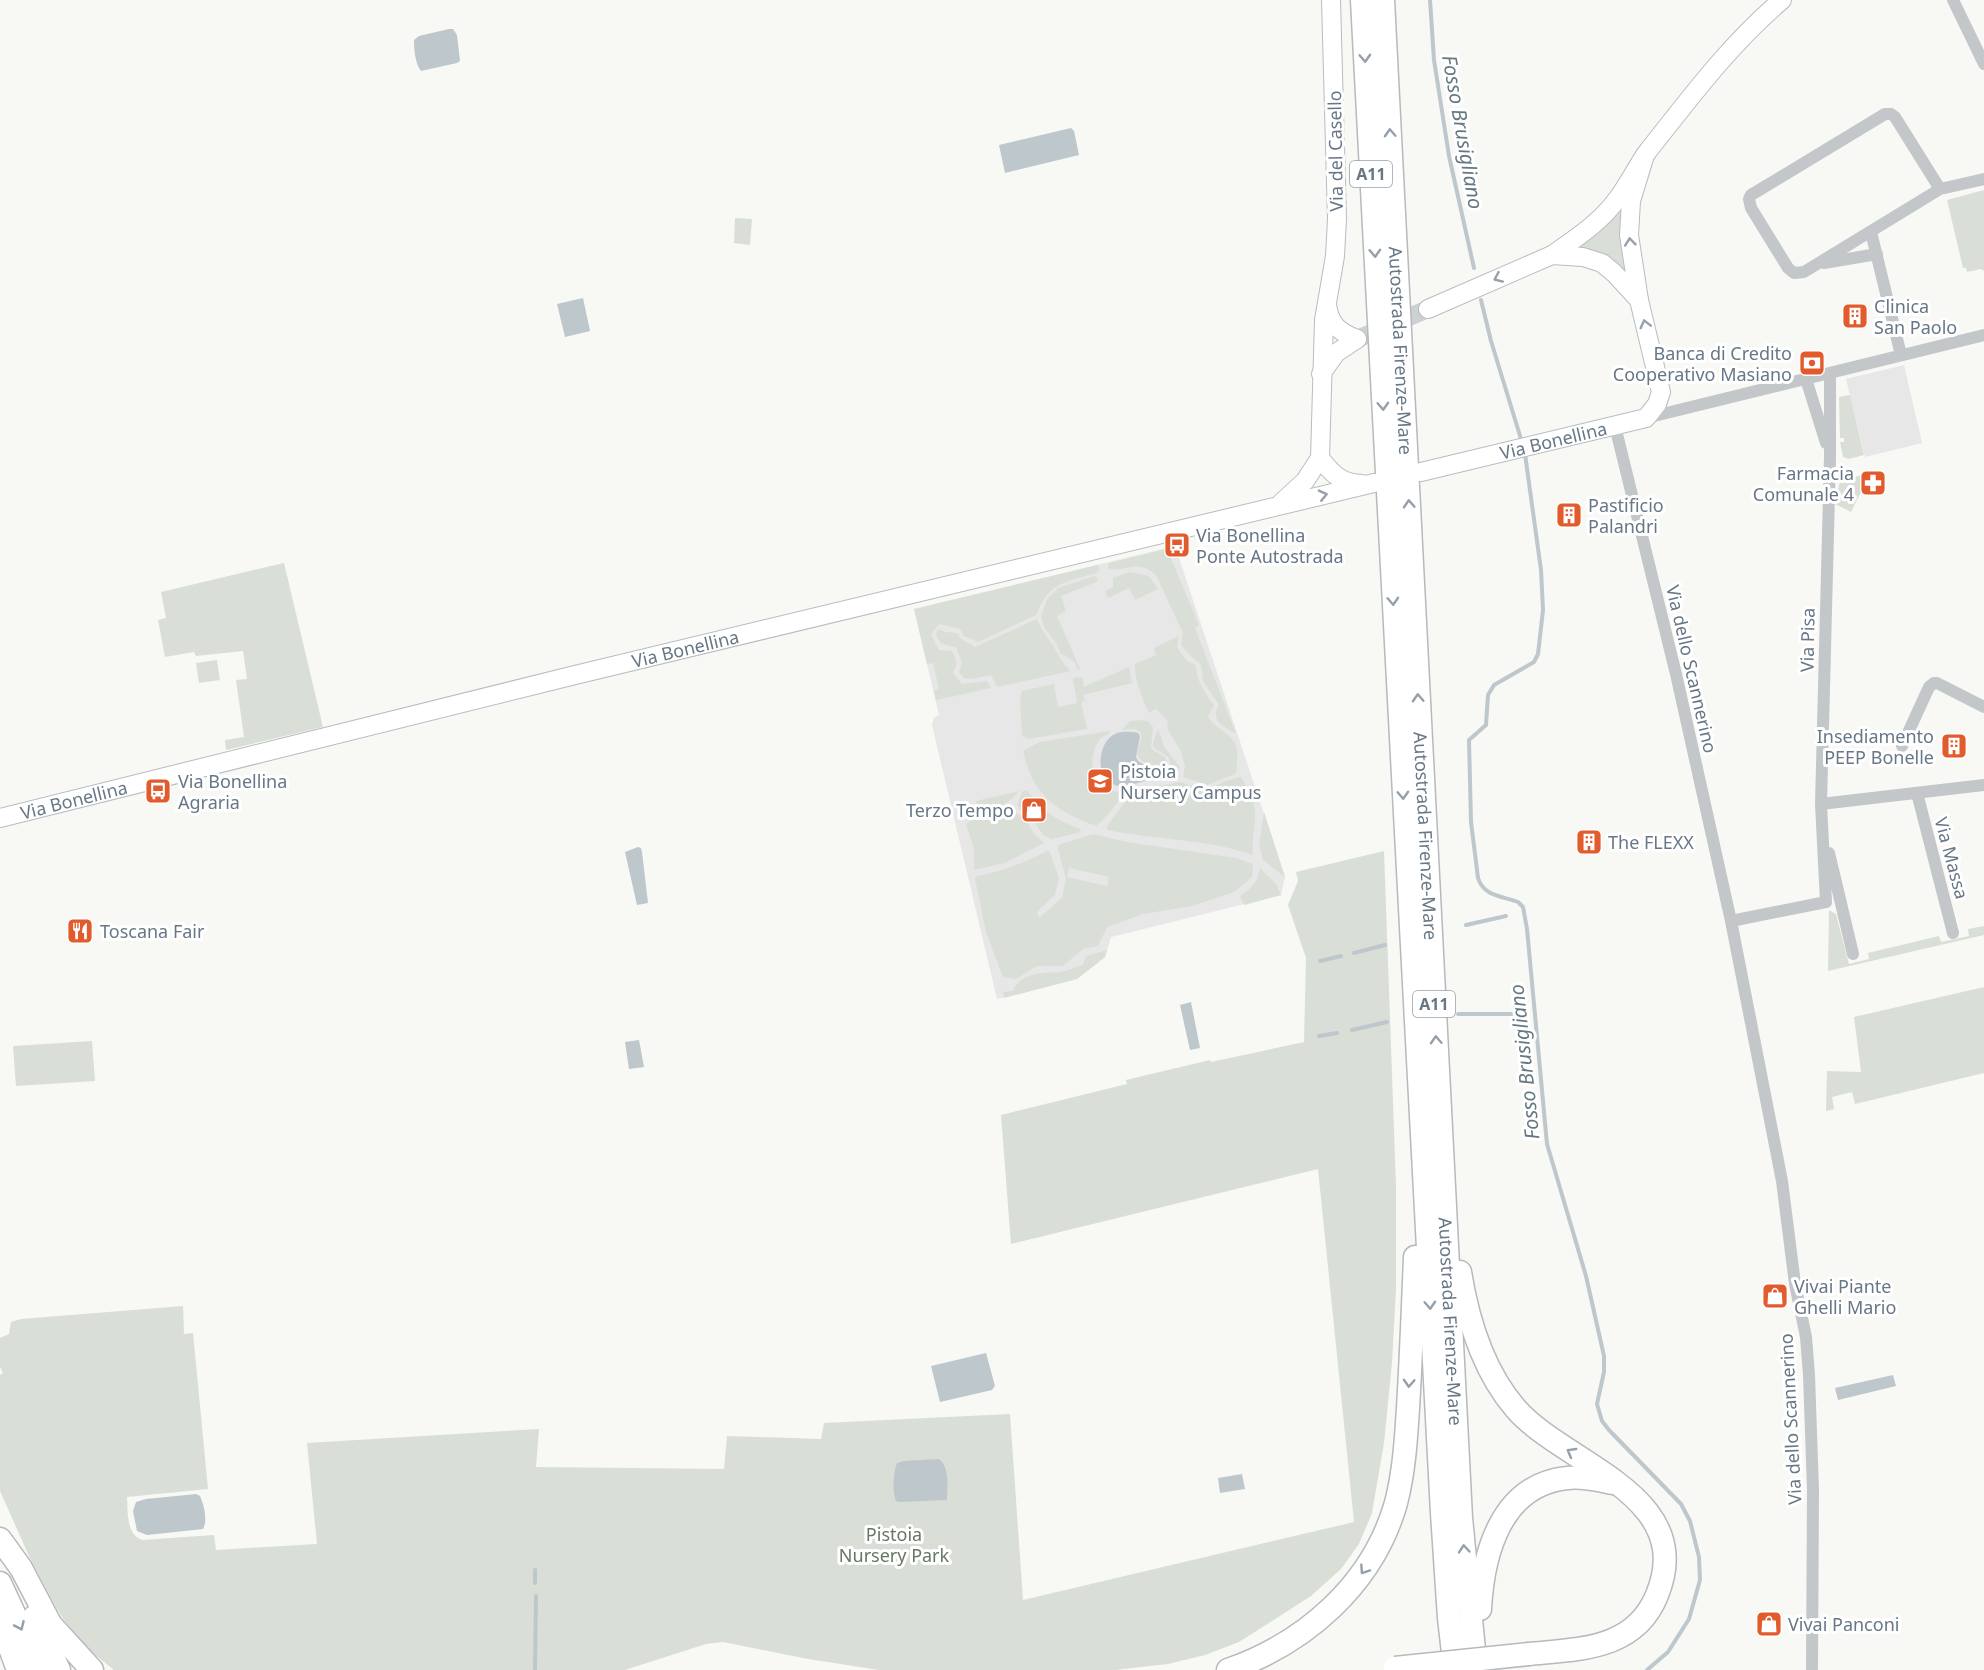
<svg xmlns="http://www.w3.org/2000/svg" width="1984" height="1670" font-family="'Noto Sans',sans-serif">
  <rect width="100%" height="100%" fill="#f8f8f5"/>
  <!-- built -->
  <path fill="#e6e7e6" d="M 1904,365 L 1922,443 L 1865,457 L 1846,379 Z
    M 1175,546 L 1285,877 L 1281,895 L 1111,937 L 1105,957 L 1077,979 L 997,999 L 932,725 L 934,718 L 939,715 L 914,609 Z"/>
  <!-- green -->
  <path fill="#d9dfd6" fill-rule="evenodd" d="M 1984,190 L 1984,271 L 1981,269 L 1967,272 L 1966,268 L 1963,268 L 1947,200 Z
    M 1621,209 L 1622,209 L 1620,237 L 1628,276 L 1573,248 L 1608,223 Z
    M 735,218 L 752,219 L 750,245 L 734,243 Z
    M 1850,395 L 1864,455 L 1849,459 L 1843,457 L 1840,442 L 1844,442 L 1844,438 L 1840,438 L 1839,397 Z
    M 1870,474 L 1851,512 L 1835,504 L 1840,481 L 1847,478 Z
    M 1167,549 L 1199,625 L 1195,628 L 1236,734 C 1224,726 1209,721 1219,705 L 1203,681 L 1201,665 L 1191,656 L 1181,645 L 1183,633 L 1156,575 C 1137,557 1123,574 1108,568 L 1109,563 Z
    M 284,563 L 323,727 L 226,750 L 225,740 L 244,737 L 236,680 L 247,679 L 243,651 L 196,656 L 194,652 L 165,657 L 158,620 L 166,618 L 161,592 Z
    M 1098,565 L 1100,570 L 1096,573 C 1064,583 1050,581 1036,615 L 978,642 L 964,636 L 960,629 L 939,624 L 931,635 L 939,650 L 952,651 L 957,663 L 953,673 L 962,684 L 987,681 L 991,688 L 936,700 L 934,691 L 939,689 L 933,663 L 927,664 L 914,609 Z
    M 1130,572 L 1149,576 L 1158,589 L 1135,600 L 1129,588 L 1108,598 L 1105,591 L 1113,587 L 1113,578 Z
    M 1094,576 L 1098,578 L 1096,582 L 1061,596 L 1066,611 L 1057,616 L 1080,669 L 1078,670 L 1074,661 L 1061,654 L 1056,643 L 1044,627 L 1041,616 L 1047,599 L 1058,588 Z
    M 1037,619 C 1040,627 1044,632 1049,640 C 1058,652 1059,660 1071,671 L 997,687 L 991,675 L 972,679 L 964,678 L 959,672 L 962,662 L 956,647 C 945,645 940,646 936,634 L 939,629 L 945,632 L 957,633 L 960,638 L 975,647 Z
    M 1179,636 L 1177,647 L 1186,660 L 1196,665 C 1196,681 1205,693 1214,705 L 1208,717 C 1219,734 1241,734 1237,760 C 1236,766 1238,769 1235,774 L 1207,785 L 1183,777 L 1185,766 L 1181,751 L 1168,730 L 1167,720 L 1156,709 L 1149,713 C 1143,698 1134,681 1135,664 L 1156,655 L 1154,648 Z
    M 217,660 L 220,680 L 199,683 L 196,663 Z
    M 1129,667 L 1132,683 L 1083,695 L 1085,701 L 1081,702 L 1087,729 L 1028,739 L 1022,736 L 1020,698 L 1022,691 L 1054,684 L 1058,707 L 1077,703 L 1073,678 L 1082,677 L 1084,687 Z
    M 1143,720 L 1149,722 L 1153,727 L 1151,747 L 1154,751 L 1165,757 L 1168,765 L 1164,774 L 1153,780 C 1155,762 1146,768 1138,756 C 1136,748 1143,742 1141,733 L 1135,729 L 1122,730 L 1130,721 Z
    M 1158,729 L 1165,748 L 1180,767 L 1174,777 L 1159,780 L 1168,772 L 1171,766 L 1168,757 L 1153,747 L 1153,743 Z
    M 1109,731 L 1110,733 C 1107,735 1104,736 1101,738 C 1092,747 1088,773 1098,783 C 1105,791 1115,791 1125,793 C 1114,806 1110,815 1096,826 C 1055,811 1033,795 1023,751 L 1040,742 Z
    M 1241,777 C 1247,788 1254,799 1255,812 C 1256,826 1251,840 1253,855 C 1207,839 1156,840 1107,830 L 1107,826 L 1125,802 L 1154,787 L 1180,782 L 1206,791 L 1225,781 Z
    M 1027,790 C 1041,810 1057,821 1080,829 L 1081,832 L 1052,839 L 1043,835 L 1030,816 L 1021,811 L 1017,805 L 1022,792 Z
    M 1019,791 C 1005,807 1000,807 980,812 L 976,801 Z
    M 1010,810 L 1025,818 L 1034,834 L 1044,843 L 1005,863 L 974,870 L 974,848 L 966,824 L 976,818 Z
    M 1264,812 L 1285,877 L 1263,860 L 1259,844 Z
    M 1093,834 L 1127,842 L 1236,858 L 1253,864 L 1252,877 L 1234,892 L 1192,906 L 1143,914 L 1107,927 L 1098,946 L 1083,949 L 1063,966 L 1037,966 L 1016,979 L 1003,977 L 986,932 L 975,879 L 976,876 C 1002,872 1026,862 1049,850 L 1059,878 L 1055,895 L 1037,912 L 1039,918 L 1062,898 L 1066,879 L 1058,849 L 1058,845 ZM 1069,868 L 1109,877 L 1107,886 L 1067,877 Z
    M 1384,851 L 1396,1185 L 1396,1289 L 1392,1363 L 1384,1443 L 1372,1513 L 1359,1544 L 1341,1569 L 1311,1596 L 1239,1642 L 1205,1655 L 1168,1664 L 1115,1670 L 879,1670 L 808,1659 L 723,1642 L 706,1644 L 625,1670 L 114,1670 L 87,1648 L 64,1620 L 55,1605 L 29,1556 L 0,1491 L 0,1375 L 3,1373 L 0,1367 L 0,1338 L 9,1334 L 11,1322 L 21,1319 L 183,1306 L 184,1334 L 193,1333 L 208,1489 L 127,1497 C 128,1512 126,1534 142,1540 L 214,1535 L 216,1550 L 317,1544 L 307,1443 L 539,1429 L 536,1467 L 724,1469 L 727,1436 L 821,1439 L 824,1423 L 1010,1414 L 1023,1600 L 1354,1522 L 1318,1169 L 1011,1244 L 1001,1115 L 1127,1084 L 1126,1080 L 1210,1060 L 1211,1062 L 1304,1042 L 1306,958 L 1288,905 L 1298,881 L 1296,872 Z
    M 1260,868 L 1276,884 L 1281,895 L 1244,905 L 1240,896 C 1254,886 1256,884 1260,868 Z
    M 1829,910 L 1836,914 L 1849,964 L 1869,959 L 1868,953 L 1939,936 L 1941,942 L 1969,936 L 1968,929 L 1984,926 L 1984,935 L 1828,971 Z
    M 1107,950 L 1105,957 L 1077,979 L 1004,998 L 1003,992 L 1013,991 C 1021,972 1043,973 1060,972 C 1067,971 1075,967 1083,965 L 1086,956 Z
    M 1984,987 L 1984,1073 L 1855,1104 L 1852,1092 L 1832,1097 L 1834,1109 L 1826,1111 L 1827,1071 L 1861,1072 L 1854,1017 Z
    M 92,1041 L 95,1081 L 16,1086 L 13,1046 Z"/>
  <!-- water -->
  <path fill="#bdc7cc" d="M 449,29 L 453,29 L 457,35 L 460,61 L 457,63 L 421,71 C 415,63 414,50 414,40 L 419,36 Z
    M 1071,128 L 1074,131 L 1079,155 L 1005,173 L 999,145 Z
    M 583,298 L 590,331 L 565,337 L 557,304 Z
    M 1134,732 L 1138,733 L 1140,736 L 1136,757 L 1138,761 L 1149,768 L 1151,776 C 1146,781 1141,782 1134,784 C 1091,797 1095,742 1115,734 C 1121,731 1128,732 1134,732 Z
    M 638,847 L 641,848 L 642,852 L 648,903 L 637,905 L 625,852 Z
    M 1191,1002 L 1200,1048 L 1190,1050 L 1180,1005 Z
    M 639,1040 L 644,1067 L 629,1069 L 625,1042 Z
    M 986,1353 L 995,1386 L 992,1390 L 940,1402 L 931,1366 Z
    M 1893,1375 L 1896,1386 L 1838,1400 L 1835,1388 Z
    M 939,1459 C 950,1467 947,1487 947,1500 L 899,1502 L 896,1501 C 892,1491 893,1474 897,1463 L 904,1461 Z
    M 1242,1474 L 1245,1489 L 1220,1493 L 1218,1478 Z
    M 196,1494 L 200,1496 C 204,1505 208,1521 203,1529 L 147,1535 L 137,1531 L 133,1511 L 136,1502 L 146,1499 Z"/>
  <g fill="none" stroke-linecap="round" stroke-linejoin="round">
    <!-- stream -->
    <path stroke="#bdc7cc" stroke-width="4" d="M 1430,0 L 1434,60 L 1449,156 L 1474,268
      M 1481,300 L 1491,341 L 1521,439
      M 1525,454 L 1541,570 L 1543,610 L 1538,654 L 1534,662 L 1494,685 L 1488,695 L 1486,725 L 1469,740 L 1471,822 L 1478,878 C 1484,897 1503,896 1518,902 L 1523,907 L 1527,929 L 1547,1144 L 1586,1276 L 1604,1356 L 1604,1372 L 1597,1404 L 1602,1421 L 1609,1430 L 1681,1504 L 1690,1521 L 1699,1557 L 1700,1580 L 1689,1619 L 1668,1652 L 1647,1670
      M 1466,925 L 1506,916
      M 1354,953 L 1385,945
      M 1320,961 L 1341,956
      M 1458,1014 L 1516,1014
      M 1352,1030 L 1387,1022
      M 1319,1036 L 1337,1033
      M 535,1570 L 535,1583
      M 535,1670 L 536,1596"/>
    <!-- secondary-tunnel -->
    <path stroke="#ccd1d4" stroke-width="18" stroke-dasharray="18 9" stroke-linecap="butt" d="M 1357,339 L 1428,309"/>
    <defs>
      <g id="secondary">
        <path d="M 1552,255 C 1576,238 1601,222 1618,198 C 1629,183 1637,166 1648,151 C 1690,98 1730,44 1782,0"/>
        <path d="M 1327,305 C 1330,325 1339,332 1357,339"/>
        <path d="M 1428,309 L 1552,255 L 1583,257 L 1602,263 L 1614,273 L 1639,300"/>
        <path d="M 1321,374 L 1336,353 L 1357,339"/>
        <path d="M 1320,458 C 1332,474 1341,483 1362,484"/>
        <path id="s1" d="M 1421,472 L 1646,418 L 1657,404 L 1661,392 L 1639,300 L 1629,235 L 1631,201 L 1645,155"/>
        <path d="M 1281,503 L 1305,481 L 1320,458 L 1324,320 L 1335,256 L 1337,219 L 1331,0"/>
        <path id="s2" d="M 0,818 L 571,676 L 1374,483"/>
      </g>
      <g id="highway">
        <path d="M 1362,0 L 1442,1513 L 1449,1618 L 1455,1670"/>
        <path id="s3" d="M 1383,0 L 1461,1518 L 1476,1670"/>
        <path d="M 1460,1272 C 1468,1322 1483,1371 1516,1409 C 1565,1465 1698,1495 1657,1595 C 1635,1650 1579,1649 1529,1654"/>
        <path d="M 0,1539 L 21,1568 L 51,1625 L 92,1670"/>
        <path d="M 0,1583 L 40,1670"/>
        <path d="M 1480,1609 C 1483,1553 1501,1485 1567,1478 C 1582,1476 1598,1480 1613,1483"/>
        <path d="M 34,1617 L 59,1670"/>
        <path d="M 0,1621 L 18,1670"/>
        <path d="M 1228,1670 C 1306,1643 1373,1584 1396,1503 C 1404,1472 1406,1440 1408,1408 C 1411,1358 1413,1308 1415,1257"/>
      </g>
    </defs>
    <!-- secondary casing -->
    <use href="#secondary" stroke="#b8bcc1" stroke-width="20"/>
    <!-- highway casing -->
    <use href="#highway" stroke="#b6b9bd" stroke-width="25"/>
    <!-- street -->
    <path stroke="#c3c7ca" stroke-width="12" d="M 1953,0 L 1984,64
      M 1885,114 L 1891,114 L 1895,117 L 1940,189 L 1804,272 L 1794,273 L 1788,268 L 1751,208 L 1749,199 L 1751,195 Z
      M 1940,189 L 1984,179
      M 1871,232 L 1901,355
      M 1824,263 L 1877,254
      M 1806,379 L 1826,443
      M 1646,418 L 1984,335
      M 1615,426 L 1676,674 L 1731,921 L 1782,1181 L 1795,1284 L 1806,1337 L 1809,1375 L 1813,1490 L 1812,1670
      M 1902,746 L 1929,687 L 1934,683 L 1937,683 L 1984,707
      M 1917,793 L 1953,933
      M 1821,804 L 1984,785
      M 1829,853 L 1853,954
      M 1731,921 L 1826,902 L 1821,804 L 1830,456 L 1830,373"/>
    <!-- secondary -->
    <use href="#secondary" stroke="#fff" stroke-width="18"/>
    <!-- highway -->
    <use href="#highway" stroke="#fff" stroke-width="22"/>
    <defs>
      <path id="highway-bridge" d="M 1395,1668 L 1529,1654"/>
    </defs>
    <!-- highway-bridge casing -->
    <use href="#highway-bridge" stroke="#b6b9bd" stroke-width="25" stroke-linecap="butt"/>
    <!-- highway-bridge -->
    <use href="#highway-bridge" stroke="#fff" stroke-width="22"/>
  </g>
  <!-- one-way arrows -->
  <defs><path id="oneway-chevron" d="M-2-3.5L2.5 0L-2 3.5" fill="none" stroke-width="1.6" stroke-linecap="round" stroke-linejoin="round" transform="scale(1.5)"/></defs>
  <g stroke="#95a0aa">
    <use href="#oneway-chevron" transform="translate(1365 58) rotate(87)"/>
    <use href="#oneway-chevron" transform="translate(1390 133) rotate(-93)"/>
    <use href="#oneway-chevron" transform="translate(1630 242) rotate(-96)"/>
    <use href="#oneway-chevron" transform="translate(1375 253) rotate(87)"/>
    <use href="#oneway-chevron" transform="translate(1498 278) rotate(156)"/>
    <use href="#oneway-chevron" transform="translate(1645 324) rotate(-104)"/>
    <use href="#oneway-chevron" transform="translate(1383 406) rotate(87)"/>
    <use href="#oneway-chevron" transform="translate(1323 495) rotate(-13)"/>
    <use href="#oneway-chevron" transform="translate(1409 504) rotate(-93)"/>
    <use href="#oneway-chevron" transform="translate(1393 601) rotate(87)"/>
    <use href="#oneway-chevron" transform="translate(1418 698) rotate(-93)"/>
    <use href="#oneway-chevron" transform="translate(1403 795) rotate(87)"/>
    <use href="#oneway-chevron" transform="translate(1436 1040) rotate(-93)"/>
    <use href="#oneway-chevron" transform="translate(1430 1305) rotate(87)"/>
    <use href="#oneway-chevron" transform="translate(1409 1383) rotate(93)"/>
    <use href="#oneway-chevron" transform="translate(1571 1452) rotate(-150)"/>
    <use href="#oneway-chevron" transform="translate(1464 1549) rotate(-95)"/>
    <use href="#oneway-chevron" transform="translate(1364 1570) rotate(124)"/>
    <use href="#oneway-chevron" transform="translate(20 1626) rotate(66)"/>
  </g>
  <!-- icons -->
  <defs>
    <symbol id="building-square" viewBox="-11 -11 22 22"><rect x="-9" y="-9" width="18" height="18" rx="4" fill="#e15b2c" stroke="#fff"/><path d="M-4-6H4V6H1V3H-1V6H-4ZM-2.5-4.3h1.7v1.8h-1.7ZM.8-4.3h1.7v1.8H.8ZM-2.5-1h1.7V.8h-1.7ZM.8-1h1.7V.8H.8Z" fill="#fff"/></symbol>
    <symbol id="bank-square" viewBox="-11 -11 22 22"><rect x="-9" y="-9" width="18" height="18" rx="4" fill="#e15b2c" stroke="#fff"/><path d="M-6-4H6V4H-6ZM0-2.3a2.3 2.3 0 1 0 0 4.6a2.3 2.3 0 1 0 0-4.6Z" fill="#fff"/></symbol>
    <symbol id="pharmacy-square" viewBox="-11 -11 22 22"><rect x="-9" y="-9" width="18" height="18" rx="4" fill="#e15b2c" stroke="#fff"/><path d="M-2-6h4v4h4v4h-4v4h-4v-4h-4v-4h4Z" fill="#fff"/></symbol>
    <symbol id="bus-square" viewBox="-11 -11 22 22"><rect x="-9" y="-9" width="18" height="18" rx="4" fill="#e15b2c" stroke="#fff"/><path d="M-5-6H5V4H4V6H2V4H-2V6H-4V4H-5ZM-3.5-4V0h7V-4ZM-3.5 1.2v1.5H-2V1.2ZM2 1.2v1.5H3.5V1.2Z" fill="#fff"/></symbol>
    <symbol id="university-square" viewBox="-11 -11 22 22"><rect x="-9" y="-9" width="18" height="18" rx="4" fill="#e15b2c" stroke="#fff"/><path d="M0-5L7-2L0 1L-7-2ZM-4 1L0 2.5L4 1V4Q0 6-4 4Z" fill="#fff"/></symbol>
    <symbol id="shop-square" viewBox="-11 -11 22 22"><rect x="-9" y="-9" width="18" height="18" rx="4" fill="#e15b2c" stroke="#fff"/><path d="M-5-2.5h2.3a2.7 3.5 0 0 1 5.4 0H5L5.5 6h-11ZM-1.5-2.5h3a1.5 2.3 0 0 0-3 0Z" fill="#fff"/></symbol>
    <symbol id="restaurant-square" viewBox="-11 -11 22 22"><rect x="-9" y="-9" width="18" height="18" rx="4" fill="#e15b2c" stroke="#fff"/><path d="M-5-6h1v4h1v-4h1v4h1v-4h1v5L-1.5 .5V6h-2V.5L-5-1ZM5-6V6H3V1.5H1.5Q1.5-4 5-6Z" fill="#fff"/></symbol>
  </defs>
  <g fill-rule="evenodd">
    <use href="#building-square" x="1840" y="301" width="30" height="30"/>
    <use href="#bank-square" x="1797" y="348" width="30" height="30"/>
    <use href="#pharmacy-square" x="1858" y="468" width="30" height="30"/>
    <use href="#building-square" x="1554" y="500" width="30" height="30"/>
    <use href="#bus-square" x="1162" y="530" width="30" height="30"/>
    <use href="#building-square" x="1939" y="731" width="30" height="30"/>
    <use href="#university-square" x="1085" y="766" width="30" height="30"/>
    <use href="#bus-square" x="143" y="776" width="30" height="30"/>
    <use href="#shop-square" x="1019" y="795" width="30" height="30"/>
    <use href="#building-square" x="1574" y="827" width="30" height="30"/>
    <use href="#restaurant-square" x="65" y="916" width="30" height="30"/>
    <use href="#shop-square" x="1760" y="1281" width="30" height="30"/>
    <use href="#shop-square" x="1754" y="1609" width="30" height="30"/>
  </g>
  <g text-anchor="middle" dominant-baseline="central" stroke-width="6" stroke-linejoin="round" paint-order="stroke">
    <!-- shield labels -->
    <g fill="#fff" stroke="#95a0aa" stroke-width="1.5">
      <rect x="1350" y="161" width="42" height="26" rx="4.5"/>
      <rect x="1413" y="991" width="42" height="26" rx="4.5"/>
    </g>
    <g font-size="16" font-weight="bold" fill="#677786">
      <text x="1371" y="174">A11</text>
      <text x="1434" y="1004">A11</text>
    </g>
    <!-- street labels -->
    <g font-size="18" fill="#677786" stroke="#fff">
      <text transform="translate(1335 151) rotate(-91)">Via del Casello</text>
      <text stroke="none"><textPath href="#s3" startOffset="351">Autostrada Firenze-Mare</textPath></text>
      <text stroke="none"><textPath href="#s1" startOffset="136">Via Bonellina</textPath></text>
      <text transform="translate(1807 640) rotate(-89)">Via Pisa</text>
      <text stroke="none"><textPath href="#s2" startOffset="706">Via Bonellina</textPath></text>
      <text transform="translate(1692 669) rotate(77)">Via dello Scannerino</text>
      <text stroke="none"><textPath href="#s2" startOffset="76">Via Bonellina</textPath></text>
      <text stroke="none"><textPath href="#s3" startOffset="837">Autostrada Firenze-Mare</textPath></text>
      <text transform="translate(1952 858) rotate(75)">Via Massa</text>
      <text stroke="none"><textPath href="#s3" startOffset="1323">Autostrada Firenze-Mare</textPath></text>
      <text transform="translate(1790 1419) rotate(-93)">Via dello Scannerino</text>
    </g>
    <!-- poi labels -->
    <g font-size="18" fill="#677786" stroke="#fff" text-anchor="start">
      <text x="1874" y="306">Clinica<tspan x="1874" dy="21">San Paolo</tspan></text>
      <text x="1792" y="353" text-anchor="end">Banca di Credito<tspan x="1792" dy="21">Cooperativo Masiano</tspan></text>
      <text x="1854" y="473" text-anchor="end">Farmacia<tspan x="1854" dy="21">Comunale 4</tspan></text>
      <text x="1588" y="505">Pastificio<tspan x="1588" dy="21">Palandri</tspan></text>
      <text x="1196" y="535">Via Bonellina<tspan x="1196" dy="21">Ponte Autostrada</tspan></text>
      <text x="1934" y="736" text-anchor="end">Insediamento<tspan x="1934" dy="21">PEEP Bonelle</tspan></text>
      <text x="1120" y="771">Pistoia<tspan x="1120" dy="21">Nursery Campus</tspan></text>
      <text x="178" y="781">Via Bonellina<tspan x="178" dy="21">Agraria</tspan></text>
      <text x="1014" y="810" text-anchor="end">Terzo Tempo</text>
      <text x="1608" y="842">The FLEXX</text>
      <text x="100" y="931">Toscana Fair</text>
      <text x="1794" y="1286">Vivai Piante<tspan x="1794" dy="21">Ghelli Mario</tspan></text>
      <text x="1788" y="1624">Vivai Panconi</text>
    </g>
    <!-- park labels -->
    <g font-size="18" fill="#667862" stroke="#fff">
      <text x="894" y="1534">Pistoia<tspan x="894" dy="21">Nursery Park</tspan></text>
    </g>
    <!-- water labels -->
    <g font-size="20" font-style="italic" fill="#637881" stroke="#fff">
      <text transform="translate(1463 132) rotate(80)">Fosso Brusigliano</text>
      <text transform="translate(1524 1062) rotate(-96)">Fosso Brusigliano</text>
    </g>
  </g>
</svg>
